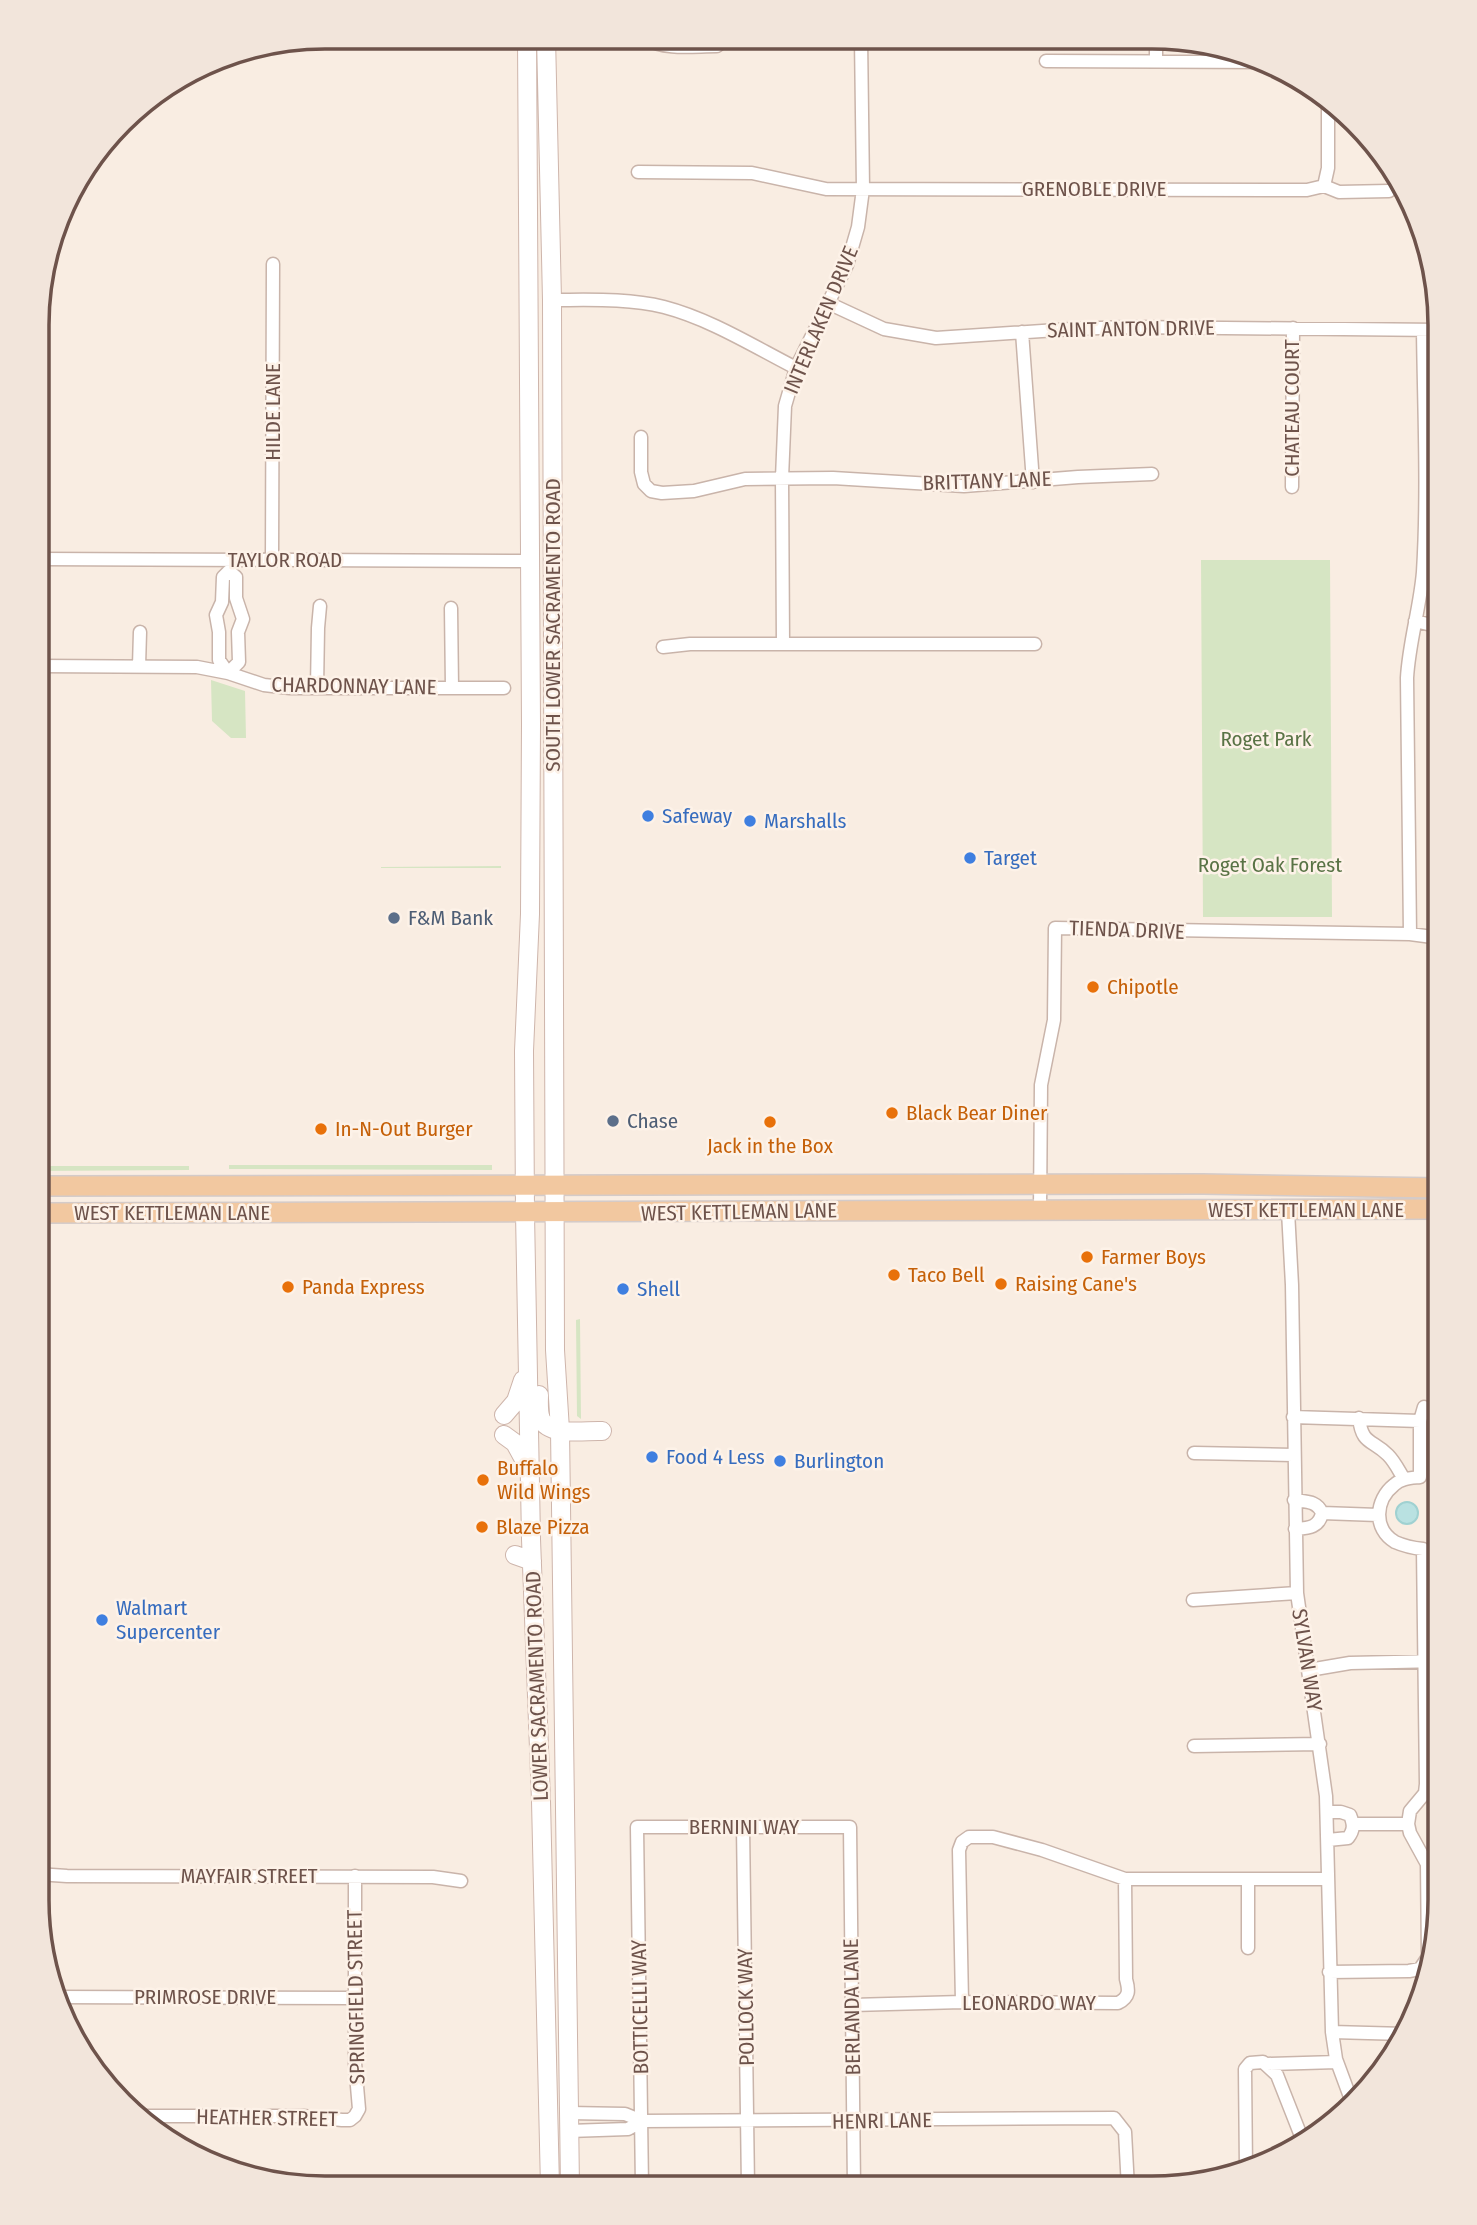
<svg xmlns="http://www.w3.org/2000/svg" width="1477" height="2225" font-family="'Fira Sans Condensed',sans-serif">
  <rect width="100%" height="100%" fill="#f9ede2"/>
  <!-- green -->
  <path fill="#d6e5c3" d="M 1201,560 L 1330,560 L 1332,917 L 1203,917 Z
    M 211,680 L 245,691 L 246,738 L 231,738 L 212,721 Z
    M 501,866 L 501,868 L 381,868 L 381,867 Z
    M 229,1165 L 492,1165 L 492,1170 L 229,1169 Z
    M 38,1166 L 189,1166 L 189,1170 L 38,1171 Z
    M 580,1319 L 581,1419 L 577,1416 L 576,1320 Z"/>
  <!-- water -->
  <path fill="#b9e1e1" stroke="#a0d1d1" stroke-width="2" d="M1396 1513a11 11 0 1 1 22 0a11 11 0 1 1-22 0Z"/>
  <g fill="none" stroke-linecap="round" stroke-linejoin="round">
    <defs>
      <path id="minor" d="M 645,38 C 666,51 693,46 717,46 L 727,38
        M 1156,39 L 1156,61
        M 1046,61 L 1268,62
        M 638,172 L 752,173 L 826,189 L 1307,190 L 1324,186
        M 1324,186 L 1328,168 L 1328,97
        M 1324,186 L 1339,192 L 1389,191
        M 552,300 C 589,300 628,298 664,307 C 710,319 753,346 796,368
        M 828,303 L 884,329 L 936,338 L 1072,329 L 1129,327 L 1440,330
        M 1022,332 L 1033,482
        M 641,437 L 641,472 L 644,484 L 651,491 L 662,493 L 694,491 L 745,479 L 833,478 L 964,486 L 1078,477 L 1152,474
        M 1292,487 L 1293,328
        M 39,559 L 531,561
        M 272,560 L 273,264
        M 229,571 L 236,577 L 236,598 L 243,619 L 238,632 L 239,662 L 228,673 L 219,660 L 219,632 L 216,615 L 222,602 L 223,577 Z
        M 451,608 L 452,688
        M 1415,621 L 1440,627
        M 783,644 L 782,478 L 785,406 L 796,368 L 847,265 L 858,227 L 863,189 L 861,38
        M 663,647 L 690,644 L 1035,644
        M 39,666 L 197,667 L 228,673 L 264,685 L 290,688 L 504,688
        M 139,666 L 140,632
        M 317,688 L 318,628 L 320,606
        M 1410,934 L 1407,678 C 1409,642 1420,608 1423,572 C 1428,491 1424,410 1423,330
        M 1040,1209 L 1041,1085 L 1054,1020 L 1055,928 L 1410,934 L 1440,938
        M 1288,1211 L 1292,1285 L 1297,1593 L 1326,1796 L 1332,2032 L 1336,2059 L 1353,2105
        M 1293,1417 L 1420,1421
        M 1359,1418 C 1362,1445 1372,1439 1388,1455 C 1395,1462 1399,1471 1404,1479
        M 1194,1453 L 1293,1455
        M 1294,1500 C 1307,1502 1317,1501 1322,1513 L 1378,1515
        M 1295,1529 C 1308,1528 1319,1528 1322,1513
        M 1193,1600 L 1297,1593
        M 1309,1670 L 1350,1663 L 1440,1661
        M 1194,1746 L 1320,1744
        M 1327,1812 L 1341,1812 L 1350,1815 C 1354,1825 1354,1830 1348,1838 L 1328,1840
        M 1354,1824 L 1408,1824
        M 743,1827 L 748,2187
        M 37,1874 L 67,1876 L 433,1877 L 461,1881
        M 1248,1879 L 1248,1948
        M 1329,1972 L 1409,1971 L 1420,1969 L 1428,1957 L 1427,1864 L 1410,1833 L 1408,1824 L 1410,1811 L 1425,1793 L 1426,1784 L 1423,1549 C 1413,1548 1404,1546 1395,1542 C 1373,1529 1375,1500 1394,1485 C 1401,1478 1411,1478 1420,1477 L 1420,1421 L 1424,1407
        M 56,1997 L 355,1998
        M 962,2002 L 959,1850 L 962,1842 L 969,1837 L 993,1837 L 1042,1850 L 1125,1879 L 1328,1879
        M 852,2005 L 962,2002 L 1118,2003 C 1130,1997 1129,1990 1126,1979 L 1125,1879
        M 1332,2032 L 1405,2034
        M 1267,2064 L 1337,2062
        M 569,2113 L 625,2114 L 642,2121 L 1114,2118 L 1125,2132 L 1128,2188
        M 137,2116 L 303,2116 L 342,2120 L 350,2120 L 355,2116 L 359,2109 L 355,2063 L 355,1876
        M 569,2131 L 628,2129 L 642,2121
        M 1246,2170 L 1245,2069 L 1250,2063 L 1263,2062 L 1277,2075 L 1303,2141
        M 642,2187 L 637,1827 L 850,1827 L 854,2187"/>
      <path id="secondary" d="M 527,37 L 531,724 L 530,914 L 524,1051 L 525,1213 L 531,1539 L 541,1801 L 550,2187
        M 546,37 L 552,300 L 555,1350 L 560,1430 L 570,2187
        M 539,1395 C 539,1402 538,1412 541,1419 C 549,1437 586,1430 602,1431
        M 504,1415 L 516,1401 L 523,1380
        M 504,1435 L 515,1443 L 527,1465
        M 515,1555 L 532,1561"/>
      <path id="primary" d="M 38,1186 L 1203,1184 L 1440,1188
        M 38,1213 L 1440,1209"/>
    </defs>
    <!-- minor casing -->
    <use href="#minor" stroke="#c9b4aa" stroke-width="15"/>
    <!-- secondary casing -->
    <use href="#secondary" stroke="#ceb5ab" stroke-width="20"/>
    <!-- primary casing -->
    <use href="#primary" stroke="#d4cbc9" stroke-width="22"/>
    <!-- minor -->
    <use href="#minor" stroke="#fff" stroke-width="12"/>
    <!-- secondary -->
    <use href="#secondary" stroke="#fff" stroke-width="18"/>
    <!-- primary -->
    <use href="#primary" stroke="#f2c8a0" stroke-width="19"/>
  </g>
  <!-- markers -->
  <g fill="#3f7fe0" stroke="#fdf2e8" stroke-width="2.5">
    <circle cx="648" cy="816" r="7"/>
    <circle cx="750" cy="821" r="7"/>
    <circle cx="970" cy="858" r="7"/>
    <circle cx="623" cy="1289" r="7"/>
    <circle cx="652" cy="1457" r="7"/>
    <circle cx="780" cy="1461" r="7"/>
    <circle cx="102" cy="1620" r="7"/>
  </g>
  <g fill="#5c6f8a" stroke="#fdf2e8" stroke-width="2.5">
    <circle cx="394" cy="918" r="7"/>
    <circle cx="613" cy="1121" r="7"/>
  </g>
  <g fill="#e8710a" stroke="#fdf2e8" stroke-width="2.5">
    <circle cx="1093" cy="987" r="7"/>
    <circle cx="892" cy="1113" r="7"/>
    <circle cx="770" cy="1122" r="7"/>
    <circle cx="321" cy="1129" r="7"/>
    <circle cx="1087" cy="1257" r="7"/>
    <circle cx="894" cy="1275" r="7"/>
    <circle cx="1001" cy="1284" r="7"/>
    <circle cx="288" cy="1287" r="7"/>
    <circle cx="483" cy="1480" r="7"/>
    <circle cx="482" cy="1527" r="7"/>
  </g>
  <g text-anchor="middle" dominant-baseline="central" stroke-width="5" stroke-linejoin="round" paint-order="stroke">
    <!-- street labels -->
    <g font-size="21" fill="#6e534b" stroke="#fdf2e8">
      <text x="1094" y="189">GRENOBLE DRIVE</text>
      <text transform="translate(821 320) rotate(-67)">INTERLAKEN DRIVE</text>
      <text transform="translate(1131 329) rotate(-1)">SAINT ANTON DRIVE</text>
      <text transform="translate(1292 408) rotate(-90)">CHATEAU COURT</text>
      <text transform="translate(273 412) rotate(-90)">HILDE LANE</text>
      <text transform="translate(987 481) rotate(-2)">BRITTANY LANE</text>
      <text x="285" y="560">TAYLOR ROAD</text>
      <text transform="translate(553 625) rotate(-90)">SOUTH LOWER SACRAMENTO ROAD</text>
      <text transform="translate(354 686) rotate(1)">CHARDONNAY LANE</text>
      <text transform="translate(1127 930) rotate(2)">TIENDA DRIVE</text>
      <text x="1306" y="1210">WEST KETTLEMAN LANE</text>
      <text transform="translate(739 1212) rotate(-1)">WEST KETTLEMAN LANE</text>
      <text x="172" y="1213">WEST KETTLEMAN LANE</text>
      <text transform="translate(1307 1660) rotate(81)">SYLVAN WAY</text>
      <text transform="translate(537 1686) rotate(-92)">LOWER SACRAMENTO ROAD</text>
      <text x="744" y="1827">BERNINI WAY</text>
      <text x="249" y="1876">MAYFAIR STREET</text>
      <text x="205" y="1997">PRIMROSE DRIVE</text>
      <text transform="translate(356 1997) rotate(-91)">SPRINGFIELD STREET</text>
      <text x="1029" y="2003">LEONARDO WAY</text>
      <text transform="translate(640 2007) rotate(-91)">BOTTICELLI WAY</text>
      <text transform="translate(746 2007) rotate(-91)">POLLOCK WAY</text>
      <text transform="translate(852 2007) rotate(-91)">BERLANDA LANE</text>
      <text transform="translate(267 2118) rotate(1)">HEATHER STREET</text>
      <text transform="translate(882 2121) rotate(-1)">HENRI LANE</text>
    </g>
    <!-- park labels -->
    <g font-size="21" fill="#597345" stroke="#fdf2e8">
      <text x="1266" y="739">Roget Park</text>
      <text x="1270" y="865">Roget Oak Forest</text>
    </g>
    <!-- shop labels -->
    <g font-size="21" fill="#366cbe" stroke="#fdf2e8" text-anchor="start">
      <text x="662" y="816">Safeway</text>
      <text x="764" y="821">Marshalls</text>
      <text x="984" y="858">Target</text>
      <text x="637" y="1289">Shell</text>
      <text x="666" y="1457">Food 4 Less</text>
      <text x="794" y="1461">Burlington</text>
      <text x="116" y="1608">Walmart<tspan x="116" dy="24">Supercenter</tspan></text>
    </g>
    <!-- service labels -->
    <g font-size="21" fill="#4e5e75" stroke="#fdf2e8" text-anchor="start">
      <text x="408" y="918">F&amp;M Bank</text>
      <text x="627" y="1121">Chase</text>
    </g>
    <!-- food labels -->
    <g font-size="21" fill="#c56008" stroke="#fdf2e8" text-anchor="start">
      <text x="1107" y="987">Chipotle</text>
      <text x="906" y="1113">Black Bear Diner</text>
      <text x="335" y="1129">In-N-Out Burger</text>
      <text x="770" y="1146" text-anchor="middle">Jack in the Box</text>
      <text x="1101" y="1257">Farmer Boys</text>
      <text x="908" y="1275">Taco Bell</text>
      <text x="1015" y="1284">Raising Cane's</text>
      <text x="302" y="1287">Panda Express</text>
      <text x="497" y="1468">Buffalo<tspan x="497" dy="24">Wild Wings</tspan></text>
      <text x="496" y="1527">Blaze Pizza</text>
    </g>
  </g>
  <!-- crop -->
  <path d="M0 0H1477V2225H0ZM325 49H1152A276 276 0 0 1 1428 325V1900A276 276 0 0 1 1152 2176H325A276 276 0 0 1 49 1900V325A276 276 0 0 1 325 49Z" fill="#f2e5db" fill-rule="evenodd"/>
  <path fill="none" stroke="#6e534b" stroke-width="3.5" d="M325 49H1152A276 276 0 0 1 1428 325V1900A276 276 0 0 1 1152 2176H325A276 276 0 0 1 49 1900V325A276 276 0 0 1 325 49Z"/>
</svg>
